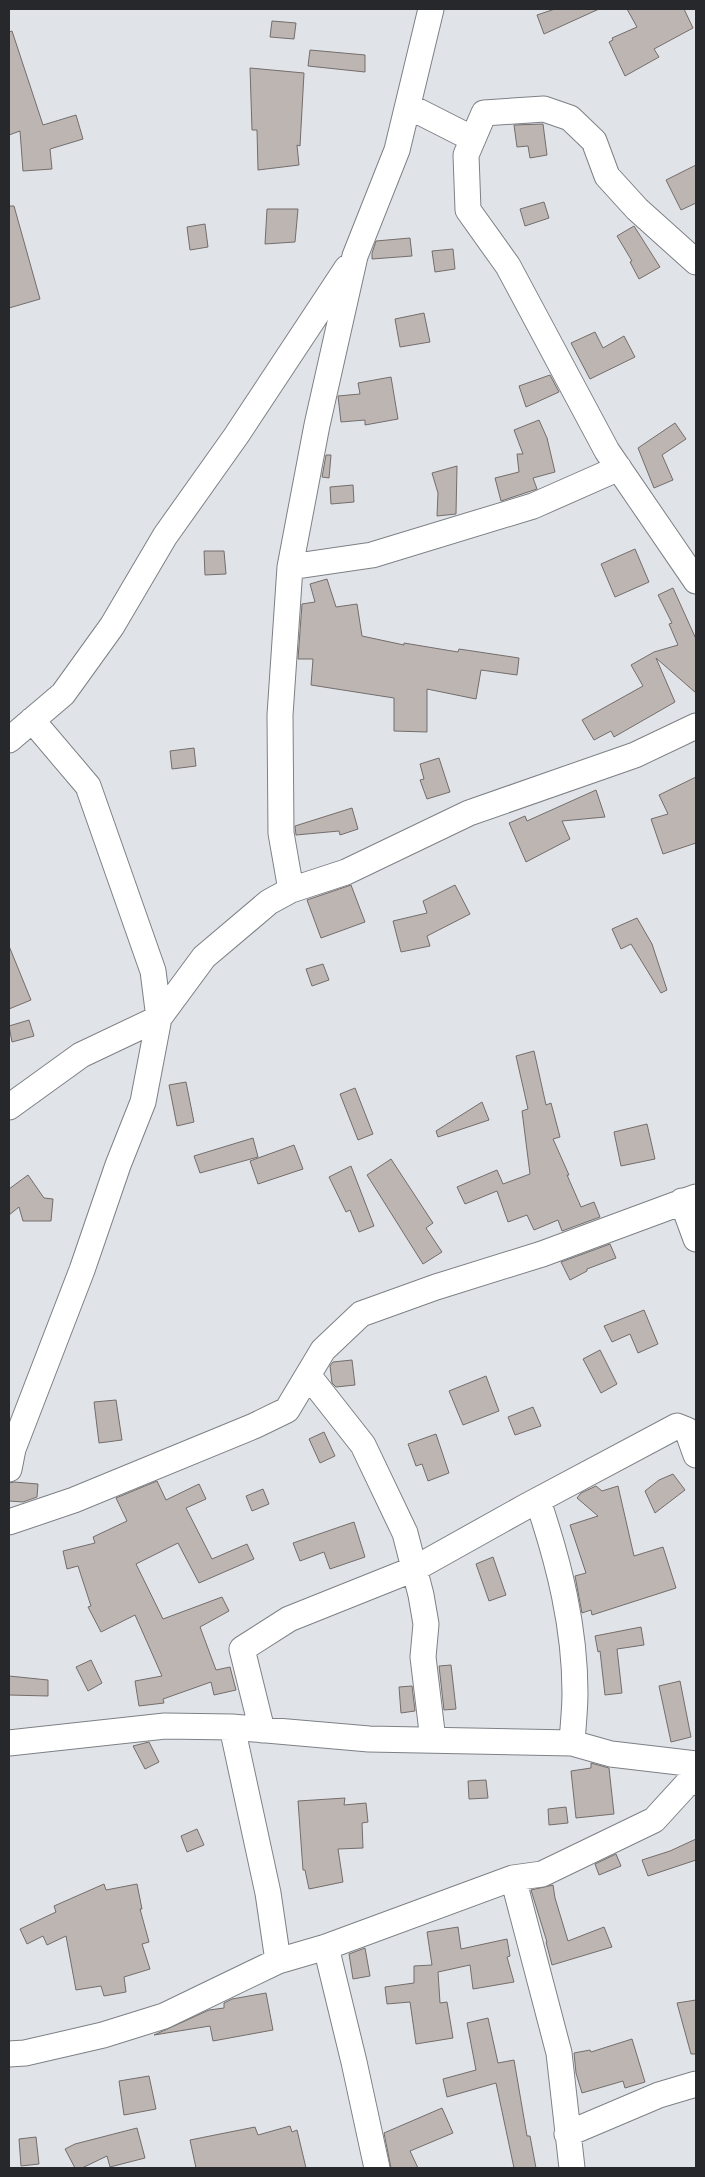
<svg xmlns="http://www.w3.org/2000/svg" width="705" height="2177" font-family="Cabin,sans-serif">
  <rect width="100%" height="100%" fill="#e0e4e9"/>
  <!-- building -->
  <path fill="#bcb5b2" stroke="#746d6b" d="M 555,9 L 599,9 L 544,34 L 537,15 Z
    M 627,9 L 684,9 L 693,28 L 654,49 L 659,57 L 625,76 L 609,42 L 613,40 L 612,38 L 637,27 Z
    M 272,21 L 296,23 L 294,39 L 270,37 Z
    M 12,31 L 43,125 L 76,115 L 83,139 L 50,149 L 52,169 L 23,171 L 20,131 L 9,135 L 9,32 Z
    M 310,50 L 365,55 L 365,72 L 308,66 Z
    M 250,68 L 304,73 L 300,146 L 297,145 L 299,165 L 258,170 L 257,130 L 252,130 Z
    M 543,124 L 547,155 L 530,158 L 528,146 L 517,147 L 514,125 Z
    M 696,165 L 696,203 L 681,210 L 666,180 Z
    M 544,202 L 549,218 L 525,226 L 520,209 Z
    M 9,206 L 14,206 L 40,299 L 9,308 Z
    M 267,209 L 298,209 L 295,242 L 265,244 Z
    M 205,224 L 208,247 L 190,250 L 187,227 Z
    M 634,226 L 660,267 L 639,279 L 630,262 L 632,261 L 617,236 Z
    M 410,238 L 412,256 L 372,259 L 372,253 L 376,241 Z
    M 453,249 L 455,269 L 435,272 L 432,251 Z
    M 424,313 L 430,342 L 400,347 L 395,319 Z
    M 595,332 L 603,348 L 624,336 L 635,357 L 590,379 L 571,343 Z
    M 550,375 L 559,392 L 526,407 L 519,386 Z
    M 391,377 L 398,419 L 365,425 L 365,420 L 341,422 L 338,396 L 360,394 L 358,383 Z
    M 539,420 L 547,438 L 555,472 L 533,478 L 537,489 L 501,501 L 495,478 L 519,472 L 517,454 L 523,454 L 514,430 Z
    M 675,423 L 686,439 L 662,455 L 673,480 L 654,488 L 638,448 Z
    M 326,455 L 331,455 L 329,478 L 322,477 Z
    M 457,466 L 456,514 L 437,516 L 438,493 L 432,473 Z
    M 353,485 L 354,502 L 331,504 L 330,487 Z
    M 635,549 L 649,582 L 615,597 L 601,564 Z
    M 204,551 L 224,551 L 226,574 L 205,575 Z
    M 327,579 L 336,607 L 357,604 L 362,636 L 404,645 L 404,643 L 458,652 L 459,649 L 519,658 L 517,675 L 481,670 L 476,699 L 427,689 L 427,732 L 394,731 L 394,698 L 311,685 L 313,659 L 298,659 L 302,604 L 315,602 L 310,584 Z
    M 673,588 L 696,639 L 696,693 L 656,658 L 675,702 L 614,737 L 611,731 L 594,740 L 582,720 L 643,686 L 631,665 L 654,652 L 678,645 L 669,624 L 672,623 L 658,595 Z
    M 194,748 L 196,766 L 172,769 L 170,751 Z
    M 439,758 L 450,792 L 427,799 L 420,780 L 424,779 L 420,764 Z
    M 696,777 L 696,843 L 663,854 L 651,819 L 668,814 L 659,795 Z
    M 596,790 L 605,817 L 562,821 L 570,839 L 526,862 L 509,823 L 525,816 L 527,821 Z
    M 352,808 L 358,829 L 340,835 L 339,831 L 296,835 L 295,826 Z
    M 351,885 L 365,922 L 321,938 L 307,900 Z
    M 455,885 L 470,914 L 427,936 L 430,946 L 401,952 L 393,921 L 427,913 L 423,901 Z
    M 637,918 L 652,944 L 667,990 L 661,993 L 631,944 L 621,949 L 612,929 Z
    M 9,946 L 31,1000 L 9,1009 Z
    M 323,964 L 329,980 L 312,986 L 306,969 Z
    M 29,1020 L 34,1036 L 12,1042 L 9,1026 Z
    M 534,1051 L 546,1105 L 551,1103 L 560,1137 L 553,1139 L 569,1175 L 567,1175 L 581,1207 L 594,1202 L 600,1217 L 562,1231 L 558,1220 L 534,1230 L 527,1215 L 508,1222 L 497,1191 L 465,1204 L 457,1187 L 497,1170 L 503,1184 L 530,1174 L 522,1111 L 528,1109 L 516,1056 Z
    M 186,1082 L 194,1122 L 177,1126 L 169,1085 Z
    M 355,1088 L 373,1134 L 358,1140 L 340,1094 Z
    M 482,1102 L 489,1120 L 438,1137 L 436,1131 Z
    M 647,1124 L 655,1159 L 621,1166 L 614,1132 Z
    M 253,1138 L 258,1157 L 200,1173 L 194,1156 Z
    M 294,1145 L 303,1169 L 258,1184 L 250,1161 Z
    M 391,1159 L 433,1223 L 426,1228 L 442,1252 L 423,1264 L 367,1175 Z
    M 351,1166 L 374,1226 L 359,1232 L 350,1210 L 346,1212 L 329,1177 Z
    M 28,1175 L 44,1198 L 53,1199 L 51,1221 L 23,1221 L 19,1207 L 9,1215 L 9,1189 Z
    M 610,1244 L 616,1258 L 587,1269 L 587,1271 L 570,1280 L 561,1262 Z
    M 644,1310 L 658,1344 L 638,1353 L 630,1334 L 612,1342 L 604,1326 Z
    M 600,1350 L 617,1384 L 601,1393 L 583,1359 Z
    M 352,1360 L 355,1385 L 336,1387 L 332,1383 L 330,1366 L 333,1362 Z
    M 486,1376 L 499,1411 L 463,1425 L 449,1391 Z
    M 116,1400 L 122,1440 L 99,1443 L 94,1402 Z
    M 533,1407 L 541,1426 L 515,1435 L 508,1417 Z
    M 324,1432 L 335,1456 L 320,1463 L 309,1439 Z
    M 436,1434 L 449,1473 L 428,1481 L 422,1464 L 416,1466 L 408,1444 Z
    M 673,1474 L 685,1490 L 655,1513 L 645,1491 L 659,1480 Z
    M 157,1481 L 166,1500 L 199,1484 L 206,1499 L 186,1508 L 212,1559 L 247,1544 L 254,1559 L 199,1583 L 178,1543 L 136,1564 L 163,1619 L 222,1597 L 229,1611 L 200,1627 L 216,1670 L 230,1667 L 236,1690 L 214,1695 L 211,1682 L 163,1699 L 164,1703 L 139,1706 L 135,1681 L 162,1676 L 135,1615 L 101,1632 L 88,1607 L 91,1606 L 78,1566 L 67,1569 L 63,1551 L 95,1543 L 93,1537 L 127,1521 L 116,1498 Z
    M 14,1482 L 38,1484 L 37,1497 L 23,1502 L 9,1501 L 9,1483 Z
    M 596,1486 L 602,1491 L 618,1486 L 634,1556 L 663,1547 L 676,1588 L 592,1615 L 591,1610 L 582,1613 L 575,1576 L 586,1573 L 570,1525 L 598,1516 L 577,1498 L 581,1493 Z
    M 263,1489 L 269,1504 L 252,1511 L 246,1496 Z
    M 354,1522 L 365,1557 L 330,1569 L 324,1552 L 300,1561 L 293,1543 Z
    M 493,1557 L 506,1595 L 489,1601 L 476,1564 Z
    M 641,1627 L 644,1645 L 617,1649 L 622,1693 L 605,1695 L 600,1651 L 598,1652 L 595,1636 Z
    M 91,1660 L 102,1683 L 88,1691 L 76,1667 Z
    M 451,1665 L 456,1709 L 444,1710 L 439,1666 Z
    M 9,1676 L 48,1680 L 48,1696 L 9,1695 Z
    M 680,1681 L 691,1737 L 671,1742 L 659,1686 Z
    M 412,1686 L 415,1711 L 401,1713 L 399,1687 Z
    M 149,1742 L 159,1762 L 145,1769 L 133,1746 Z
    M 591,1763 L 609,1768 L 614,1814 L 576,1818 L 571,1771 L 591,1768 Z
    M 486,1780 L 488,1798 L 469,1799 L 468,1781 Z
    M 345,1798 L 344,1805 L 366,1803 L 368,1822 L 362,1823 L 363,1848 L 338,1849 L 343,1882 L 309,1889 L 305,1870 L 303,1870 L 298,1801 Z
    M 566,1807 L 568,1823 L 549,1825 L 548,1809 Z
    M 197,1829 L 204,1845 L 187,1852 L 181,1836 Z
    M 696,1839 L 696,1860 L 648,1876 L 642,1860 L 670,1851 Z
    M 616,1854 L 621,1866 L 599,1875 L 595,1864 Z
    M 104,1884 L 106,1890 L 137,1884 L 142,1909 L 140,1909 L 149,1942 L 142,1944 L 150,1969 L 124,1977 L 126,1992 L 104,1996 L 101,1986 L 76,1990 L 66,1936 L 47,1945 L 43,1936 L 27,1944 L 20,1929 L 56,1912 L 54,1906 Z
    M 553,1885 L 555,1898 L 568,1941 L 604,1927 L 612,1947 L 552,1965 L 546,1942 L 547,1942 L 531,1890 Z
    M 458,1927 L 461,1949 L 507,1939 L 510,1956 L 507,1957 L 514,1982 L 473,1989 L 470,1965 L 438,1972 L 440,2003 L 447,2002 L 453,2038 L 416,2044 L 410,2002 L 387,2004 L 385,1987 L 414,1983 L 414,1966 L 432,1965 L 427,1932 Z
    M 365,1948 L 370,1976 L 353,1979 L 349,1954 Z
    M 266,1993 L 273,2030 L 213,2041 L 210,2026 L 154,2035 L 209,2010 L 224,2008 L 224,2003 L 232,1999 Z
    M 696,2000 L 696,2054 L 691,2054 L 677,2003 Z
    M 488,2018 L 498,2063 L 514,2060 L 527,2136 L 530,2136 L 536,2168 L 514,2168 L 496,2083 L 447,2097 L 443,2079 L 476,2070 L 467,2023 Z
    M 632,2039 L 645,2082 L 625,2088 L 623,2081 L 582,2093 L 576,2073 L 574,2053 L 590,2050 L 591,2052 Z
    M 149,2076 L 156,2109 L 124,2115 L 119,2081 Z
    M 442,2108 L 453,2133 L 410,2151 L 418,2168 L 391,2168 L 384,2133 Z
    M 290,2126 L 292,2132 L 297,2130 L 306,2168 L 196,2168 L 190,2140 L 255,2127 L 258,2135 Z
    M 137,2128 L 145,2158 L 110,2167 L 107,2156 L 82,2168 L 75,2168 L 65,2149 L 75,2144 Z
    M 36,2137 L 39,2164 L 21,2166 L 19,2139 Z"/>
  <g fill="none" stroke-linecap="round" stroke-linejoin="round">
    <defs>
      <path id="minor" d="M 408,106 L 473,139
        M 696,262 L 637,209 L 607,176 L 594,141 L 570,118 L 544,109 L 484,113 L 466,155 L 468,210 L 508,266 L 607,451 L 696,581
        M 290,567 L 372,555 L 533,506 L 619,468
        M 9,740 L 63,694 L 112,626 L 165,536 L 236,436 L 347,268
        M 291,890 L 281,833 L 280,715 L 290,567 L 317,425 L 355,256 L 397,150 L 431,9
        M 9,1107 L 81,1055 L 159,1018 L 204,957 L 269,902 L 291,890 L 346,872 L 469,813 L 635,755 L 696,726
        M 682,1201 L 696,1239
        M 308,1375 L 363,1445 L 405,1533 L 421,1595 L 426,1624 L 423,1657 L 433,1740
        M 9,1469 L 13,1449 L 82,1270 L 118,1165 L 143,1102 L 159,1018 L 153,971 L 88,786 L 32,720
        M 538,1501 C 559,1563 575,1627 575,1693 C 575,1709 573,1726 572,1743
        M 9,1522 L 74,1500 L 254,1426 L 287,1410 L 323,1350 L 361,1314 L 436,1287 L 542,1254 L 696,1197
        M 232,1727 L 268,1893 L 278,1961
        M 262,1730 L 242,1649 L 289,1619 L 414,1569 L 525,1507 L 677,1426 L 687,1430 L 696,1455
        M 9,1743 L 165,1726 L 232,1727 L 369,1739 L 572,1743 L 611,1754 L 696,1764
        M 513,1878 L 559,2053 L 572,2168
        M 326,1947 L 354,2062 L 377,2168
        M 9,2054 L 25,2053 L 103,2035 L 164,2016 L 278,1961 L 326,1947 L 513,1878 L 542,1874 L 654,1820 L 686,1785 L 696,1780
        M 567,2134 L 659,2095 L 696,2084"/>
    </defs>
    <!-- minor casing -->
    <use href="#minor" stroke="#7d8085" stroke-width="27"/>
    <!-- minor -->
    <use href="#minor" stroke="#fff" stroke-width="25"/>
  </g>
  <!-- border -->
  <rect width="705" height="2177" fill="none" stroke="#27282b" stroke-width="20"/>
</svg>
